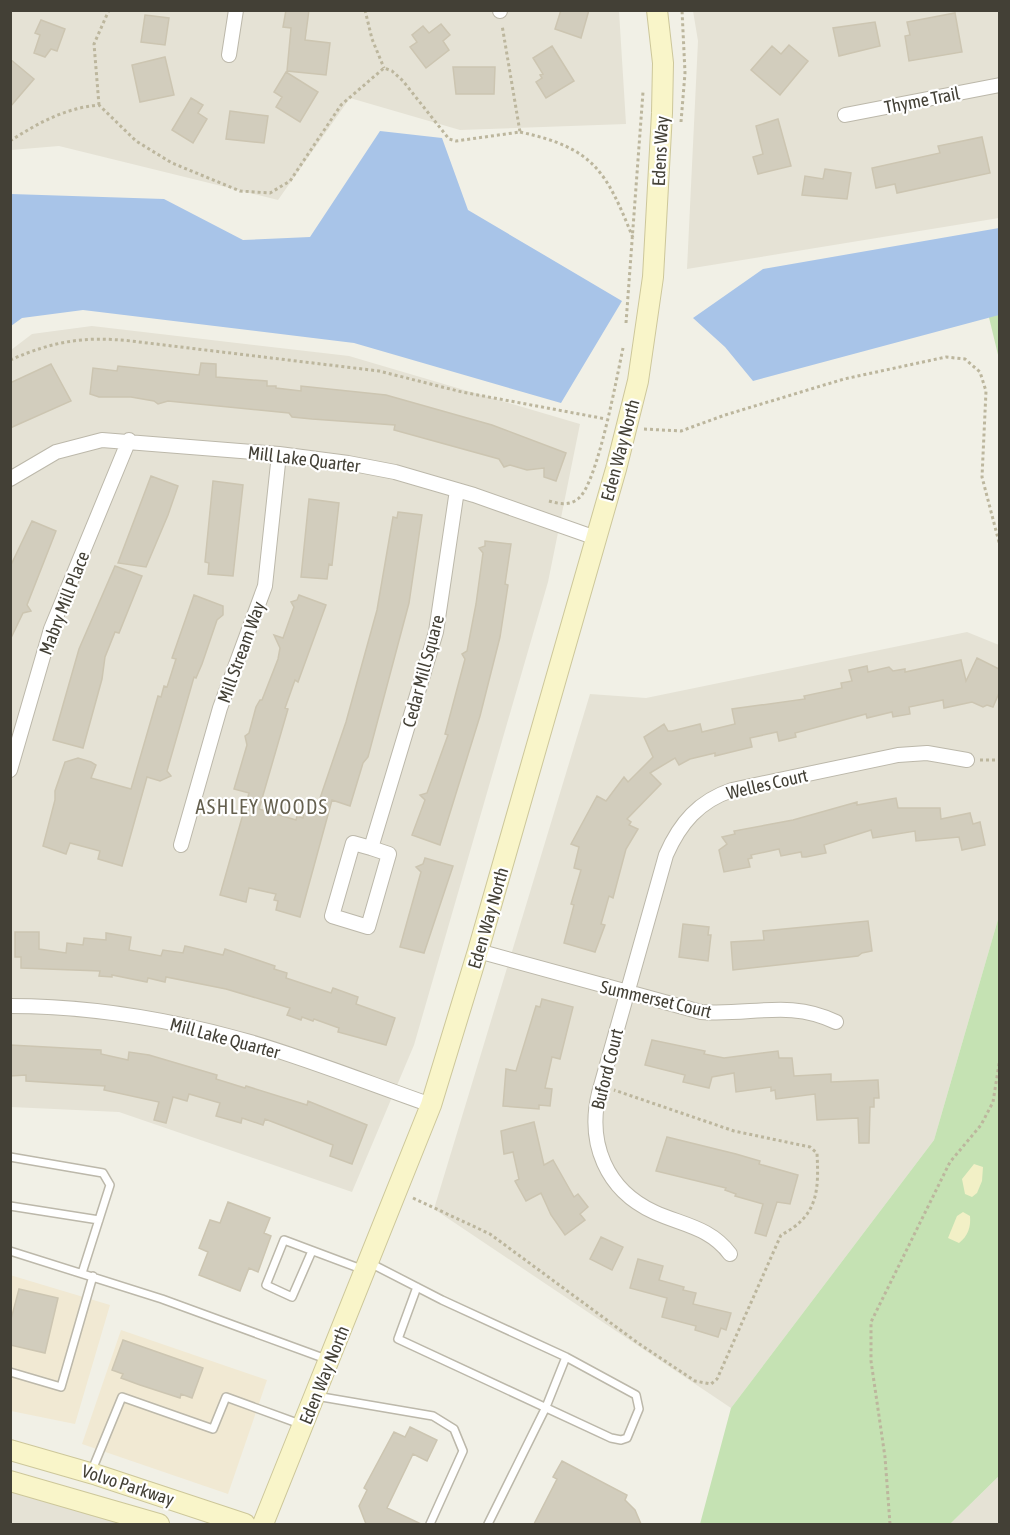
<svg xmlns="http://www.w3.org/2000/svg" width="1010" height="1535" font-family="'Asap Condensed',sans-serif">
  <rect width="100%" height="100%" fill="#f1f0e6"/>
  <!-- residential -->
  <path fill="#e5e2d5" d="M 11,11 L 619,11 L 626,124 L 460,130 L 350,98 L 278,200 L 59,146 L 11,150 Z
    M 693,11 L 999,11 L 999,218 L 687,269 L 698,41 Z
    M 92,326 L 349,356 L 580,424 L 548,582 L 414,1045 L 352,1192 L 119,1112 L 11,1107 L 11,350 L 32,334 Z
    M 967,632 L 999,645 L 999,916 L 934,1140 L 731,1408 L 434,1209 L 590,694 L 646,698 Z
    M 999,1476 L 999,1524 L 950,1524 Z
    M 10,1492 L 36,1498 L 124,1524 L 11,1524 Z"/>
  <!-- commercial -->
  <path fill="#f1e9d3" d="M 10,1275 L 110,1305 L 75,1424 L 11,1411 Z
    M 121,1330 L 267,1380 L 228,1494 L 82,1444 Z"/>
  <!-- green -->
  <path fill="#c5e2b3" d="M 999,276 L 999,359 L 980,280 Z
    M 999,916 L 999,1476 L 950,1524 L 700,1524 L 731,1408 L 934,1140 Z"/>
  <!-- sand -->
  <path fill="#f2f0c6" d="M 974,1164 L 983,1167 L 982,1181 L 977,1193 L 972,1197 L 965,1194 L 962,1179 Z
    M 963,1212 L 970,1216 C 971,1227 968,1236 959,1243 L 948,1238 L 957,1216 Z"/>
  <!-- water -->
  <path fill="#a8c4e8" d="M 380,131 L 442,138 L 468,210 L 622,301 L 561,403 L 354,343 L 83,310 L 22,318 L 11,326 L 11,194 L 164,199 L 243,240 L 310,237 Z
    M 999,228 L 999,315 L 753,381 L 725,347 L 693,318 L 763,269 Z"/>
  <!-- building -->
  <path fill="#d2cdbd" stroke="#ccc5b1" stroke-width="1.5" d="M 286,10 L 309,10 L 305,40 L 330,43 L 326,75 L 287,71 L 291,28 L 283,27 Z
    M 561,10 L 589,10 L 581,38 L 555,29 Z
    M 955,13 L 962,52 L 909,61 L 905,36 L 910,35 L 907,22 Z
    M 145,15 L 169,18 L 165,45 L 141,42 Z
    M 41,20 L 65,29 L 57,51 L 51,49 L 45,57 L 34,53 L 40,35 L 35,33 Z
    M 875,22 L 880,46 L 839,56 L 833,28 Z
    M 441,24 L 450,35 L 443,41 L 449,50 L 426,68 L 410,47 L 417,42 L 412,35 L 423,26 L 429,33 Z
    M 789,45 L 808,61 L 780,95 L 751,70 L 772,46 L 781,54 Z
    M 552,46 L 574,81 L 546,98 L 536,82 L 542,78 L 540,75 L 543,74 L 533,58 Z
    M 165,57 L 174,95 L 140,102 L 132,65 Z
    M 10,59 L 34,79 L 10,107 Z
    M 453,67 L 495,67 L 494,94 L 456,94 Z
    M 286,72 L 318,92 L 300,122 L 276,107 L 282,97 L 274,92 Z
    M 191,98 L 203,105 L 198,113 L 207,119 L 193,143 L 172,130 Z
    M 230,111 L 268,116 L 264,143 L 226,139 Z
    M 778,119 L 791,166 L 758,174 L 753,157 L 763,154 L 756,126 Z
    M 982,137 L 990,173 L 897,193 L 895,184 L 876,188 L 872,168 L 940,153 L 938,146 Z
    M 825,169 L 851,173 L 847,199 L 802,195 L 805,176 L 823,179 Z
    M 201,363 L 216,364 L 216,377 L 267,381 L 267,386 L 276,386 L 276,388 L 301,391 L 301,386 L 386,395 L 492,425 L 566,453 L 556,481 L 544,477 L 544,468 L 527,470 L 510,465 L 504,467 L 499,459 L 394,430 L 395,425 L 312,419 L 292,417 L 289,413 L 168,401 L 158,404 L 154,401 L 131,397 L 99,397 L 90,394 L 93,368 L 117,371 L 118,366 L 199,375 Z
    M 51,364 L 71,401 L 10,428 L 10,383 Z
    M 151,476 L 178,486 L 168,515 L 146,567 L 118,563 Z
    M 213,481 L 243,485 L 233,576 L 208,574 L 209,563 L 205,562 Z
    M 309,499 L 339,503 L 332,565 L 329,564 L 327,579 L 301,577 Z
    M 398,512 L 422,515 L 409,603 L 368,757 L 363,763 L 350,806 L 332,800 L 300,917 L 276,910 L 278,901 L 274,900 L 276,894 L 249,888 L 246,902 L 220,895 L 249,793 L 234,789 L 247,745 L 245,736 L 249,733 L 256,707 L 260,700 L 262,700 L 278,659 L 280,648 L 274,635 L 283,638 L 294,607 L 291,602 L 297,600 L 299,595 L 326,605 L 298,682 L 295,680 L 285,708 L 288,709 L 259,809 L 296,820 L 297,816 L 303,818 L 305,807 L 316,810 L 346,722 L 377,610 L 393,517 L 397,518 Z
    M 32,521 L 56,531 L 27,605 L 31,611 L 23,613 L 10,640 L 10,567 Z
    M 485,541 L 511,544 L 505,584 L 508,585 L 500,637 L 480,716 L 440,845 L 412,835 L 425,800 L 420,795 L 427,793 L 448,735 L 445,734 L 465,659 L 462,654 L 467,651 L 476,604 L 483,553 L 479,548 L 485,546 Z
    M 115,566 L 142,576 L 119,633 L 115,632 L 105,657 L 102,679 L 83,748 L 53,740 L 79,649 Z
    M 194,595 L 223,606 L 223,615 L 217,620 L 202,664 L 196,678 L 194,677 L 167,771 L 171,776 L 160,781 L 147,777 L 122,866 L 98,859 L 100,851 L 70,843 L 66,854 L 43,846 L 55,800 L 55,791 L 65,762 L 78,758 L 91,762 L 96,765 L 91,778 L 131,789 L 158,696 L 161,697 L 164,686 L 167,687 L 176,659 L 172,658 Z
    M 977,658 L 999,669 L 999,693 L 993,707 L 987,705 L 983,707 L 972,702 L 944,708 L 943,700 L 909,707 L 910,714 L 893,717 L 892,712 L 867,718 L 866,714 L 795,733 L 796,737 L 779,741 L 777,732 L 750,738 L 752,747 L 715,756 L 715,753 L 690,759 L 679,765 L 675,758 L 650,773 L 661,784 L 627,819 L 631,822 L 629,825 L 638,829 L 626,849 L 613,898 L 609,896 L 601,924 L 605,925 L 595,952 L 564,943 L 574,905 L 571,904 L 581,870 L 574,868 L 579,847 L 571,844 L 597,796 L 606,801 L 624,777 L 628,782 L 653,757 L 644,737 L 664,724 L 668,731 L 672,731 L 700,724 L 702,732 L 735,724 L 732,709 L 805,699 L 804,696 L 842,688 L 841,683 L 852,681 L 849,670 L 867,666 L 868,672 L 889,667 L 893,671 L 905,669 L 905,672 L 961,660 L 966,681 Z
    M 896,798 L 898,808 L 940,808 L 941,819 L 970,813 L 973,824 L 980,822 L 985,845 L 962,850 L 959,837 L 916,841 L 915,831 L 873,838 L 871,830 L 824,845 L 826,853 L 806,857 L 802,857 L 801,852 L 781,856 L 779,849 L 751,855 L 752,858 L 748,859 L 750,867 L 724,872 L 719,850 L 727,844 L 722,837 L 735,834 L 734,831 L 793,820 L 857,802 L 857,805 Z
    M 425,858 L 453,866 L 424,953 L 400,947 L 421,872 L 416,867 L 423,864 Z
    M 868,921 L 872,951 L 862,953 L 858,956 L 733,970 L 731,942 L 764,940 L 763,931 Z
    M 683,924 L 709,927 L 708,935 L 711,935 L 708,961 L 679,957 Z
    M 15,932 L 39,932 L 39,949 L 66,953 L 67,943 L 83,945 L 84,938 L 106,940 L 106,933 L 131,937 L 129,950 L 161,956 L 163,950 L 183,953 L 185,946 L 223,955 L 225,949 L 275,966 L 274,969 L 287,973 L 286,978 L 331,993 L 333,988 L 358,997 L 356,1004 L 395,1018 L 386,1045 L 338,1032 L 339,1028 L 314,1019 L 313,1021 L 302,1017 L 301,1020 L 287,1015 L 290,1008 L 226,989 L 166,977 L 165,982 L 148,978 L 147,982 L 112,975 L 112,977 L 99,976 L 100,971 L 21,968 L 21,957 L 15,957 Z
    M 542,999 L 573,1007 L 560,1059 L 552,1057 L 545,1088 L 552,1089 L 550,1106 L 539,1105 L 539,1109 L 503,1106 L 506,1069 L 516,1071 L 536,1006 L 540,1007 Z
    M 652,1040 L 705,1051 L 704,1054 L 724,1058 L 778,1051 L 779,1058 L 792,1058 L 794,1076 L 831,1074 L 831,1082 L 878,1080 L 879,1098 L 874,1098 L 874,1107 L 870,1107 L 869,1143 L 859,1143 L 858,1118 L 817,1120 L 815,1094 L 776,1099 L 775,1090 L 771,1091 L 771,1087 L 736,1092 L 734,1073 L 712,1077 L 709,1088 L 683,1082 L 685,1075 L 645,1065 Z
    M 10,1045 L 101,1050 L 101,1054 L 128,1060 L 129,1052 L 149,1055 L 217,1075 L 216,1079 L 245,1088 L 246,1086 L 307,1105 L 308,1101 L 367,1125 L 352,1164 L 330,1156 L 333,1145 L 265,1119 L 263,1125 L 242,1118 L 241,1123 L 216,1116 L 220,1103 L 189,1094 L 187,1101 L 173,1097 L 166,1123 L 154,1120 L 159,1102 L 104,1090 L 105,1086 L 26,1081 L 26,1075 L 10,1076 Z
    M 534,1122 L 544,1165 L 553,1160 L 574,1197 L 578,1194 L 588,1207 L 580,1214 L 585,1220 L 565,1235 L 551,1215 L 541,1193 L 526,1201 L 515,1181 L 519,1179 L 513,1152 L 504,1154 L 501,1131 Z
    M 667,1137 L 736,1154 L 760,1161 L 759,1164 L 798,1175 L 790,1204 L 777,1202 L 766,1236 L 755,1233 L 763,1204 L 735,1196 L 736,1194 L 725,1190 L 726,1188 L 656,1171 Z
    M 228,1202 L 270,1218 L 264,1233 L 271,1236 L 258,1272 L 249,1268 L 240,1291 L 199,1275 L 208,1252 L 199,1248 L 210,1220 L 220,1223 Z
    M 601,1237 L 623,1247 L 612,1270 L 590,1259 Z
    M 638,1259 L 663,1266 L 659,1280 L 684,1287 L 683,1290 L 696,1293 L 693,1304 L 731,1313 L 726,1330 L 721,1328 L 718,1337 L 695,1330 L 696,1326 L 662,1317 L 667,1298 L 630,1288 Z
    M 19,1289 L 58,1298 L 45,1353 L 10,1345 L 10,1323 Z
    M 123,1340 L 203,1368 L 192,1398 L 181,1394 L 180,1398 L 140,1385 L 121,1378 L 123,1374 L 112,1370 Z
    M 410,1427 L 437,1440 L 427,1461 L 413,1454 L 387,1508 L 421,1524 L 366,1524 L 359,1506 L 367,1490 L 364,1488 L 394,1432 L 405,1437 Z
    M 562,1461 L 627,1495 L 625,1500 L 635,1510 L 641,1524 L 534,1524 L 557,1479 L 553,1477 Z"/>
  <g fill="none" stroke-linecap="round" stroke-linejoin="round">
    <defs>
      <path id="lane" d="M 10,1157 L 103,1173 L 110,1185 L 82,1273
        M 10,1206 L 99,1220
        M 10,1251 L 162,1299 L 326,1359
        M 312,1251 L 292,1297 L 266,1285 L 284,1240 L 364,1270
        M 370,1263 L 442,1300 L 566,1357 L 546,1407 L 488,1524
        M 417,1287 L 398,1339 L 611,1438 L 621,1440 L 627,1438 L 639,1409 L 636,1395 L 566,1357
        M 10,1372 L 61,1387 L 93,1276
        M 316,1396 L 433,1416 L 454,1429 L 463,1451 L 430,1524
        M 92,1470 L 122,1397 L 213,1429 L 226,1397 L 300,1424"/>
      <path id="street" d="M 500,10 L 500,11
        M 229,55 L 236,10
        M 845,115 L 1000,85
        M 10,479 L 56,452 L 102,440 L 279,454 L 348,463 L 395,472 L 474,495 L 596,538
        M 10,770 L 51,629 L 129,440
        M 181,845 L 220,708 L 265,586 L 279,454
        M 371,848 L 389,854 L 368,927 L 332,916 L 353,843 L 371,848 L 436,632 L 457,490
        M 478,951 L 701,1012 C 751,1016 789,999 836,1022
        M 10,1006 C 91,1006 173,1020 250,1042 C 311,1060 371,1084 431,1105
        M 730,1254 C 710,1227 682,1225 654,1212 C 606,1190 587,1143 599,1093 L 666,855 C 680,823 699,801 732,790 L 898,755 L 927,753 L 967,760"/>
      <path id="secondary" d="M 10,1450 L 97,1475 L 245,1524
        M 10,1481 L 159,1524
        M 263,1524 L 431,1105 L 478,951 L 616,469 L 638,381 L 653,277 L 662,113 L 663,63 L 657,10"/>
    </defs>
    <!-- lane casing -->
    <use href="#lane" stroke="#bcb8aa" stroke-width="10"/>
    <!-- street casing -->
    <use href="#street" stroke="#bcb8aa" stroke-width="16"/>
    <!-- secondary casing -->
    <use href="#secondary" stroke="#cdc79a" stroke-width="22"/>
    <!-- path -->
    <path stroke="#bcb69d" stroke-width="3" stroke-dasharray="3 3" stroke-linecap="butt" d="M 365,10 L 372,39 L 384,68
      M 99,105 L 94,44 L 109,10
      M 681,122 L 685,73 L 682,10
      M 520,132 C 594,148 606,171 633,238
      M 10,141 C 38,123 65,108 99,105 L 136,141 L 172,163 L 240,191 L 270,193 L 290,181 L 341,105 L 384,68 L 392,71 L 403,81 L 449,139 L 456,141 L 520,132 L 502,25
      M 626,323 L 643,92
      M 10,360 C 54,341 84,336 131,341 L 379,371 L 462,392 L 606,419
      M 644,429 L 681,431 L 725,415 L 844,379 L 946,357 L 965,359 L 980,372 L 986,391 L 982,477 L 1000,546
      M 549,501 C 559,504 570,506 579,498 C 598,481 617,376 623,348
      M 980,760 L 1000,760
      M 413,1198 L 490,1234 L 638,1343 L 695,1381 L 711,1384 L 717,1379 L 781,1235 C 818,1216 819,1191 817,1153 L 810,1147 L 734,1131 L 614,1090
      M 890,1524 L 885,1457 L 871,1361 L 871,1322 L 950,1162 L 981,1125 L 993,1102 L 1000,1058"/>
    <!-- lane -->
    <use href="#lane" stroke="#fff" stroke-width="7"/>
    <!-- street -->
    <use href="#street" stroke="#fff" stroke-width="14"/>
    <!-- secondary -->
    <use href="#secondary" stroke="#f9f5c9" stroke-width="20"/>
  </g>
  <g text-anchor="middle" dominant-baseline="central" stroke-width="4.5" stroke-linejoin="round" paint-order="stroke">
    <!-- street labels -->
    <g font-size="18" fill="#434036" stroke="#fff">
      <text transform="translate(922 100) rotate(-11)">Thyme Trail</text>
      <text transform="translate(660 151) rotate(-87)">Edens Way</text>
      <text transform="translate(620 450) rotate(-75)">Eden Way North</text>
      <text transform="translate(304 459) rotate(7)">Mill Lake Quarter</text>
      <text transform="translate(64 603) rotate(-69)">Mabry Mill Place</text>
      <text transform="translate(241 652) rotate(-70)">Mill Stream Way</text>
      <text transform="translate(423 671) rotate(-75)">Cedar Mill Square</text>
      <text transform="translate(767 784) rotate(-13)">Welles Court</text>
      <text transform="translate(488 918) rotate(-74)">Eden Way North</text>
      <text transform="translate(656 999) rotate(13)">Summerset Court</text>
      <text transform="translate(225 1038) rotate(15)">Mill Lake Quarter</text>
      <text transform="translate(607 1069) rotate(-76)">Buford Court</text>
      <text transform="translate(324 1375) rotate(-68)">Eden Way North</text>
      <text transform="translate(128 1485) rotate(18)">Volvo Parkway</text>
    </g>
    <!-- neighbourhood labels -->
    <g font-size="20" letter-spacing="1.5" fill="#65604f" stroke="#fff">
      <text x="262" y="806">ASHLEY WOODS</text>
    </g>
  </g>
  <!-- border -->
  <rect width="1010" height="1535" fill="none" stroke="#434036" stroke-width="24"/>
</svg>
